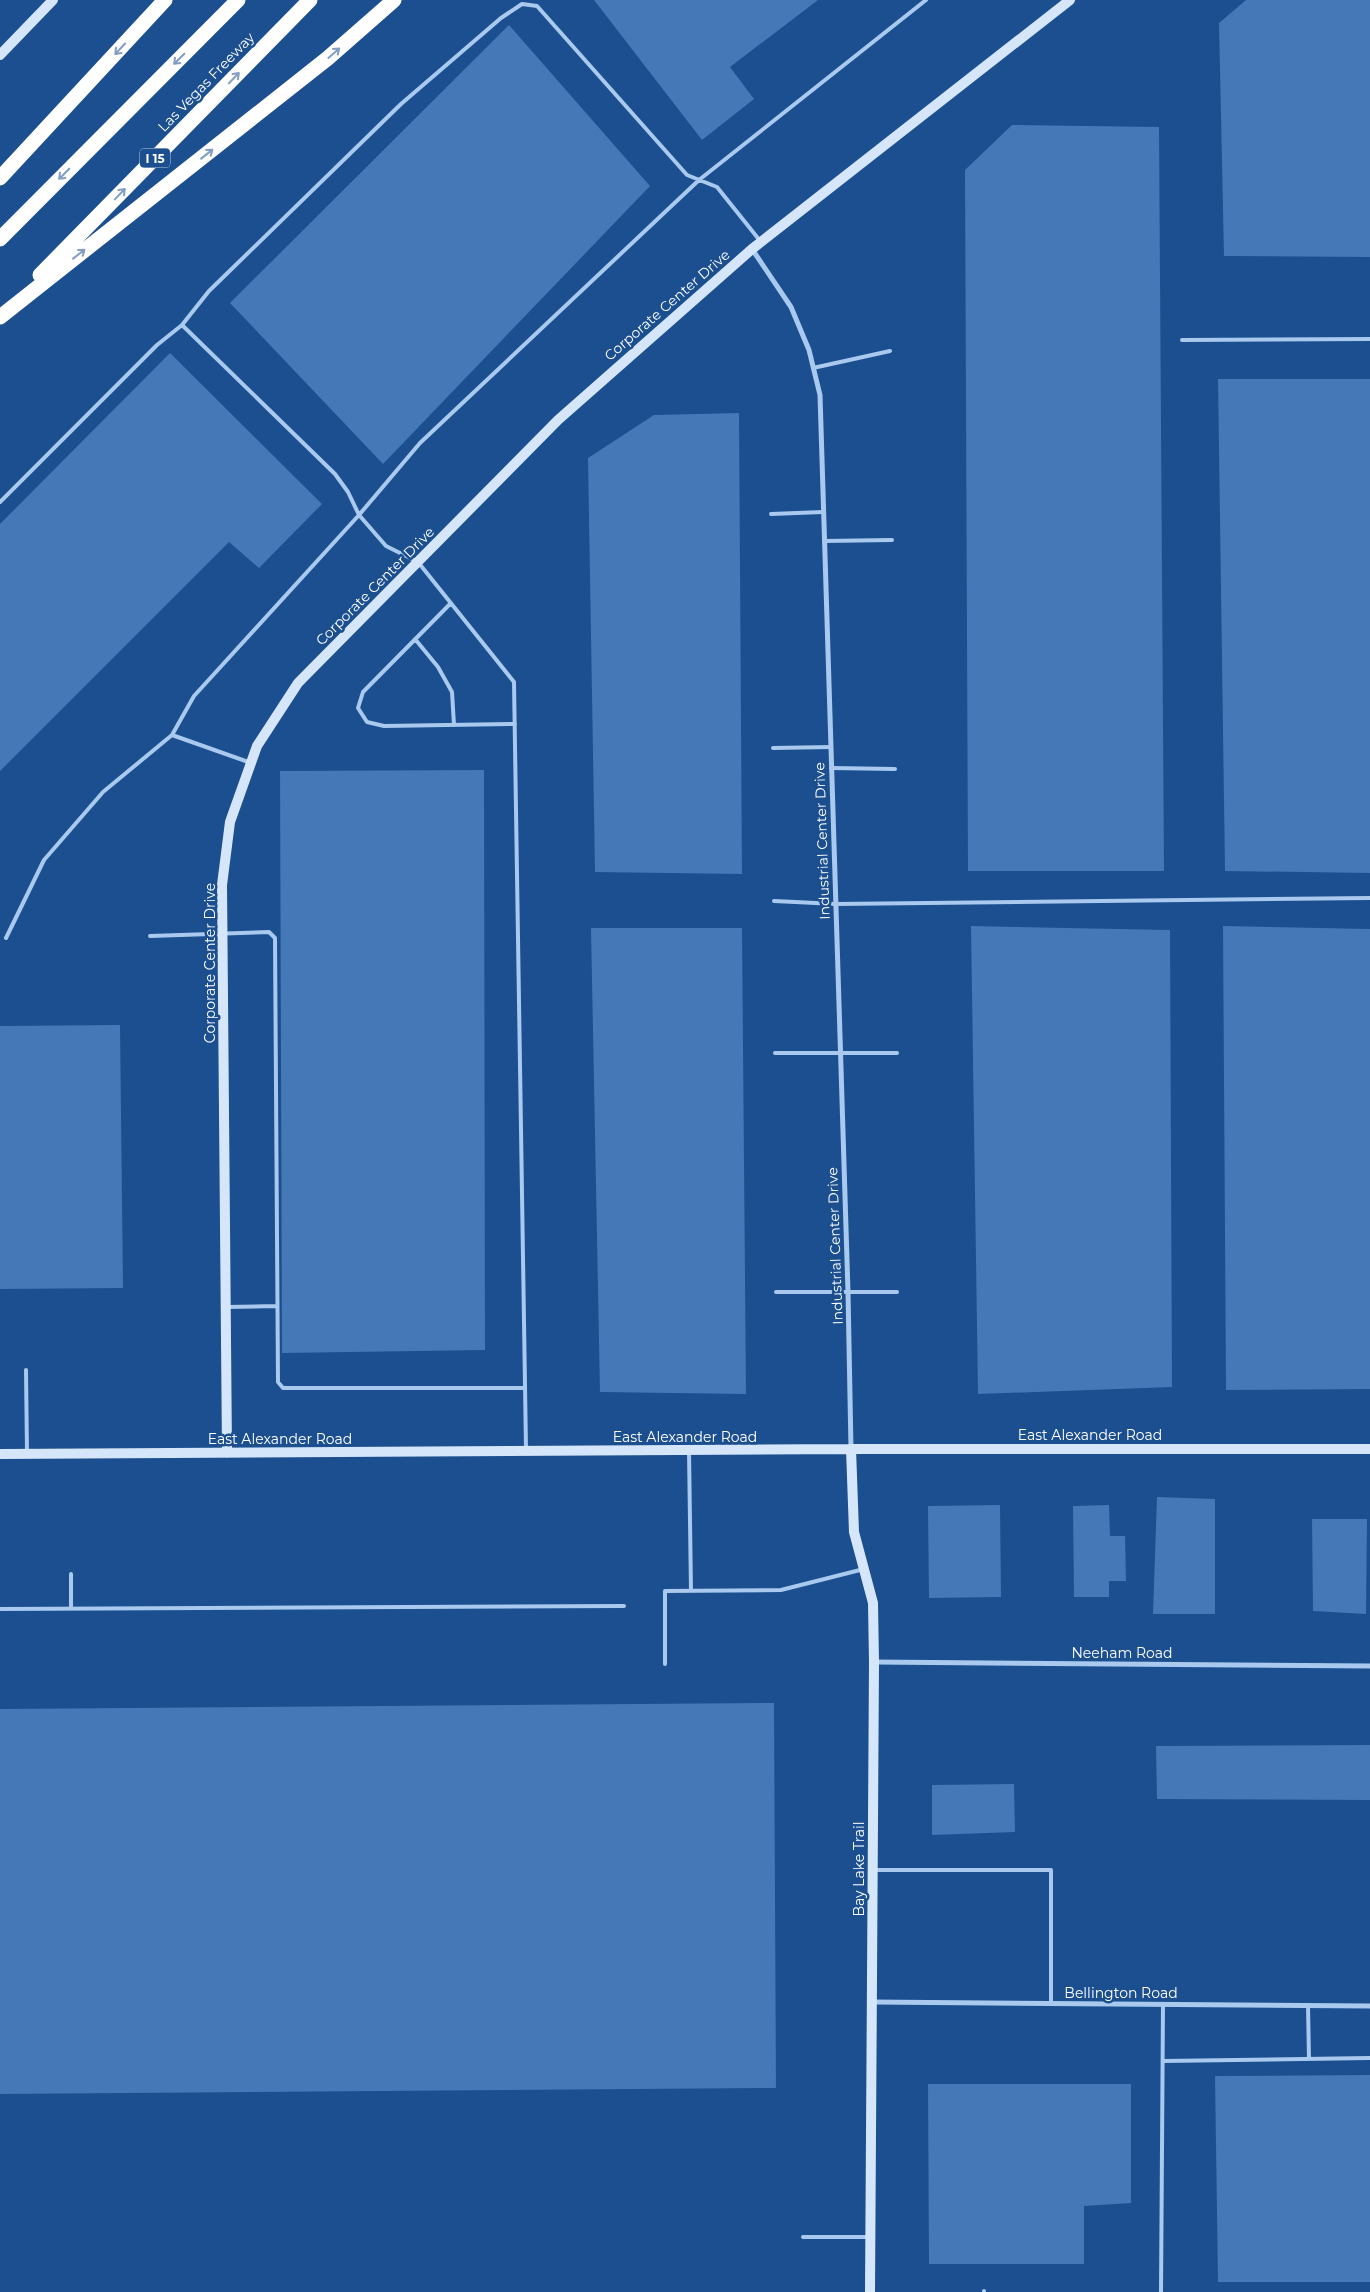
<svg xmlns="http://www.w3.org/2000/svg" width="1370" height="2292" font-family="Montserrat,sans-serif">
  <rect width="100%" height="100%" fill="#1b4f8f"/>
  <!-- building -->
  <path fill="#4478b7" d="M 594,0 L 818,0 L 730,67 L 754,99 L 702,140 Z
    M 1246,0 L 1370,0 L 1370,257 L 1224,256 L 1219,23 Z
    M 509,25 L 650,186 L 383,464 L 230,303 Z
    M 1012,125 L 1159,127 L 1164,871 L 968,871 L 965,170 Z
    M 170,353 L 322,504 L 259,568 L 229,542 L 0,771 L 0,524 Z
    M 1218,379 L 1370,379 L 1370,873 L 1225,871 Z
    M 739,413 L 742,874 L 595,872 L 588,458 L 654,415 Z
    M 484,770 L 485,1350 L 282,1353 L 280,771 Z
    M 971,926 L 1170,930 L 1172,1387 L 978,1394 Z
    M 1223,926 L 1370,929 L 1370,1389 L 1226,1390 Z
    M 591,928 L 742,928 L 746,1394 L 600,1392 Z
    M 120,1025 L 123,1288 L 0,1289 L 0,1026 Z
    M 1157,1497 L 1215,1499 L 1215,1614 L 1153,1614 Z
    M 1000,1505 L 1001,1597 L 929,1598 L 928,1506 Z
    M 1109,1505 L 1110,1536 L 1125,1536 L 1126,1581 L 1109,1581 L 1109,1597 L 1074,1597 L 1073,1506 Z
    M 1312,1519 L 1367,1519 L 1366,1614 L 1313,1611 Z
    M 774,1703 L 776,2088 L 0,2094 L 0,1709 Z
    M 1370,1745 L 1370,1800 L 1157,1799 L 1156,1746 Z
    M 1014,1784 L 1015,1832 L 932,1835 L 932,1785 Z
    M 1370,2075 L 1370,2282 L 1218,2282 L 1215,2076 Z
    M 928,2084 L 1131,2084 L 1131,2203 L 1084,2206 L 1084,2264 L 929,2264 Z"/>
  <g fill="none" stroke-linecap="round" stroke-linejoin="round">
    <!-- lane -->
    <path stroke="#a9c9ee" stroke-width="4" d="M 182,325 L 209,291 L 401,104 L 501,18 L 522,4 L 537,6 L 687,175 L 717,187 L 761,242
      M 1182,340 L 1370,339
      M 813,368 L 890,351
      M 0,502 L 157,345 L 182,325 L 335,474 L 348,492 L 359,515 L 386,546 L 418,562 L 514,682 L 526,1449
      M 771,514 L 823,512
      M 824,541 L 892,540
      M 451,603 L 363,692 L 358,708 L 367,722 L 384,726 L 515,724
      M 415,639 L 438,667 L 452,692 L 454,725
      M 773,748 L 831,747
      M 251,763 L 172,735 L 194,696 L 359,515 L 420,443 L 699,180 L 926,0
      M 831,768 L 895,769
      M 774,901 L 836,904 L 1370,898
      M 150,936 L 269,932 L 275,938 L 278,1382 L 283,1388 L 525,1388
      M 6,938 L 44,860 L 103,792 L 172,735
      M 775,1053 L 897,1053
      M 776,1292 L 897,1292
      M 226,1307 L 276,1306
      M 26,1370 L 27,1453
      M 689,1451 L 691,1591
      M 71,1574 L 71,1608
      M 0,1609 L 624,1606
      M 665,1664 L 665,1591 L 781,1590 L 864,1569
      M 873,1870 L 1051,1870 L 1051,2003
      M 1308,2005 L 1309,2059
      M 1163,2061 L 1370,2058
      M 803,2237 L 870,2237
      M 984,2291 L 984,2292
      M 1161,2292 L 1163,2004"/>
    <!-- street -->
    <path stroke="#a9c9ee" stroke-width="5" d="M 752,249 L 791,307 L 809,350 L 820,395 L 848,1292 L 851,1449
      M 874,1662 L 1370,1666
      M 872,2002 L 1370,2006"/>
    <!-- secondary -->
    <path stroke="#d6e6fa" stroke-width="10" d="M 0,55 L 53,0
      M 851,1449 L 854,1532 L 873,1603 L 874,1662 L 870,2292
      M 227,1453 L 222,885 L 230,822 L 257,746 L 298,683 L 558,420 L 752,249 L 1070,0
      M 0,1454 L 851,1449 L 1370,1449"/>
    <!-- highway -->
    <path stroke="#fff" stroke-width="15" d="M 0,178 L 165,0
      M 0,239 L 238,0
      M 40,275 L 310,0
      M 0,317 L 328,58 L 394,0"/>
  </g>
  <!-- one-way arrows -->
  <defs><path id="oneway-shaft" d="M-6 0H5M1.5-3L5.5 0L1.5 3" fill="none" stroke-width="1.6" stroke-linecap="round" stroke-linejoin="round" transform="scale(1.25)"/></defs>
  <g stroke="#829ec1">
    <use href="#oneway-shaft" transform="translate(120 49) rotate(133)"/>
    <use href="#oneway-shaft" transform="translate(334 53) rotate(-41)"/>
    <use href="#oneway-shaft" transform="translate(179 59) rotate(135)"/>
    <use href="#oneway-shaft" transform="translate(234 78) rotate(-46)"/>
    <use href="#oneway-shaft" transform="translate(207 154) rotate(-38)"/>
    <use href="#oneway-shaft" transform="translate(64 174) rotate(135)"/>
    <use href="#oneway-shaft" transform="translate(120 194) rotate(-46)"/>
    <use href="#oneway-shaft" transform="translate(79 254) rotate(-38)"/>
  </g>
  <g text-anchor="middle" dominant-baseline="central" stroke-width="5" stroke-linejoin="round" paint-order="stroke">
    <!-- shield labels -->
    <rect fill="#1b4f8f" stroke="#bbcadd" stroke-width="1" x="140" y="148.5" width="30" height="19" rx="4"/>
    <g font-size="12" font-weight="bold" fill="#fff">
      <text x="155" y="158">I 15</text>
    </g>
    <!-- street labels -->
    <g font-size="14" fill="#fff" stroke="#1b4f8f">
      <text transform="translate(206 82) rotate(-46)">Las Vegas Freeway</text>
      <text transform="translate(667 305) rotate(-41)">Corporate Center Drive</text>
      <text transform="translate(375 586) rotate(-45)">Corporate Center Drive</text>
      <text transform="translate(822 841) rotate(-92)">Industrial Center Drive</text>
      <text transform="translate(210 963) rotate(-90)">Corporate Center Drive</text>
      <text transform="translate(835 1246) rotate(-92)">Industrial Center Drive</text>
      <text x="1090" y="1435">East Alexander Road</text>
      <text x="685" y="1437">East Alexander Road</text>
      <text x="280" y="1439">East Alexander Road</text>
      <text x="1122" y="1653">Neeham Road</text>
      <text transform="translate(859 1869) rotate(-90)">Bay Lake Trail</text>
      <text x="1121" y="1993">Bellington Road</text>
    </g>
  </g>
</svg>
